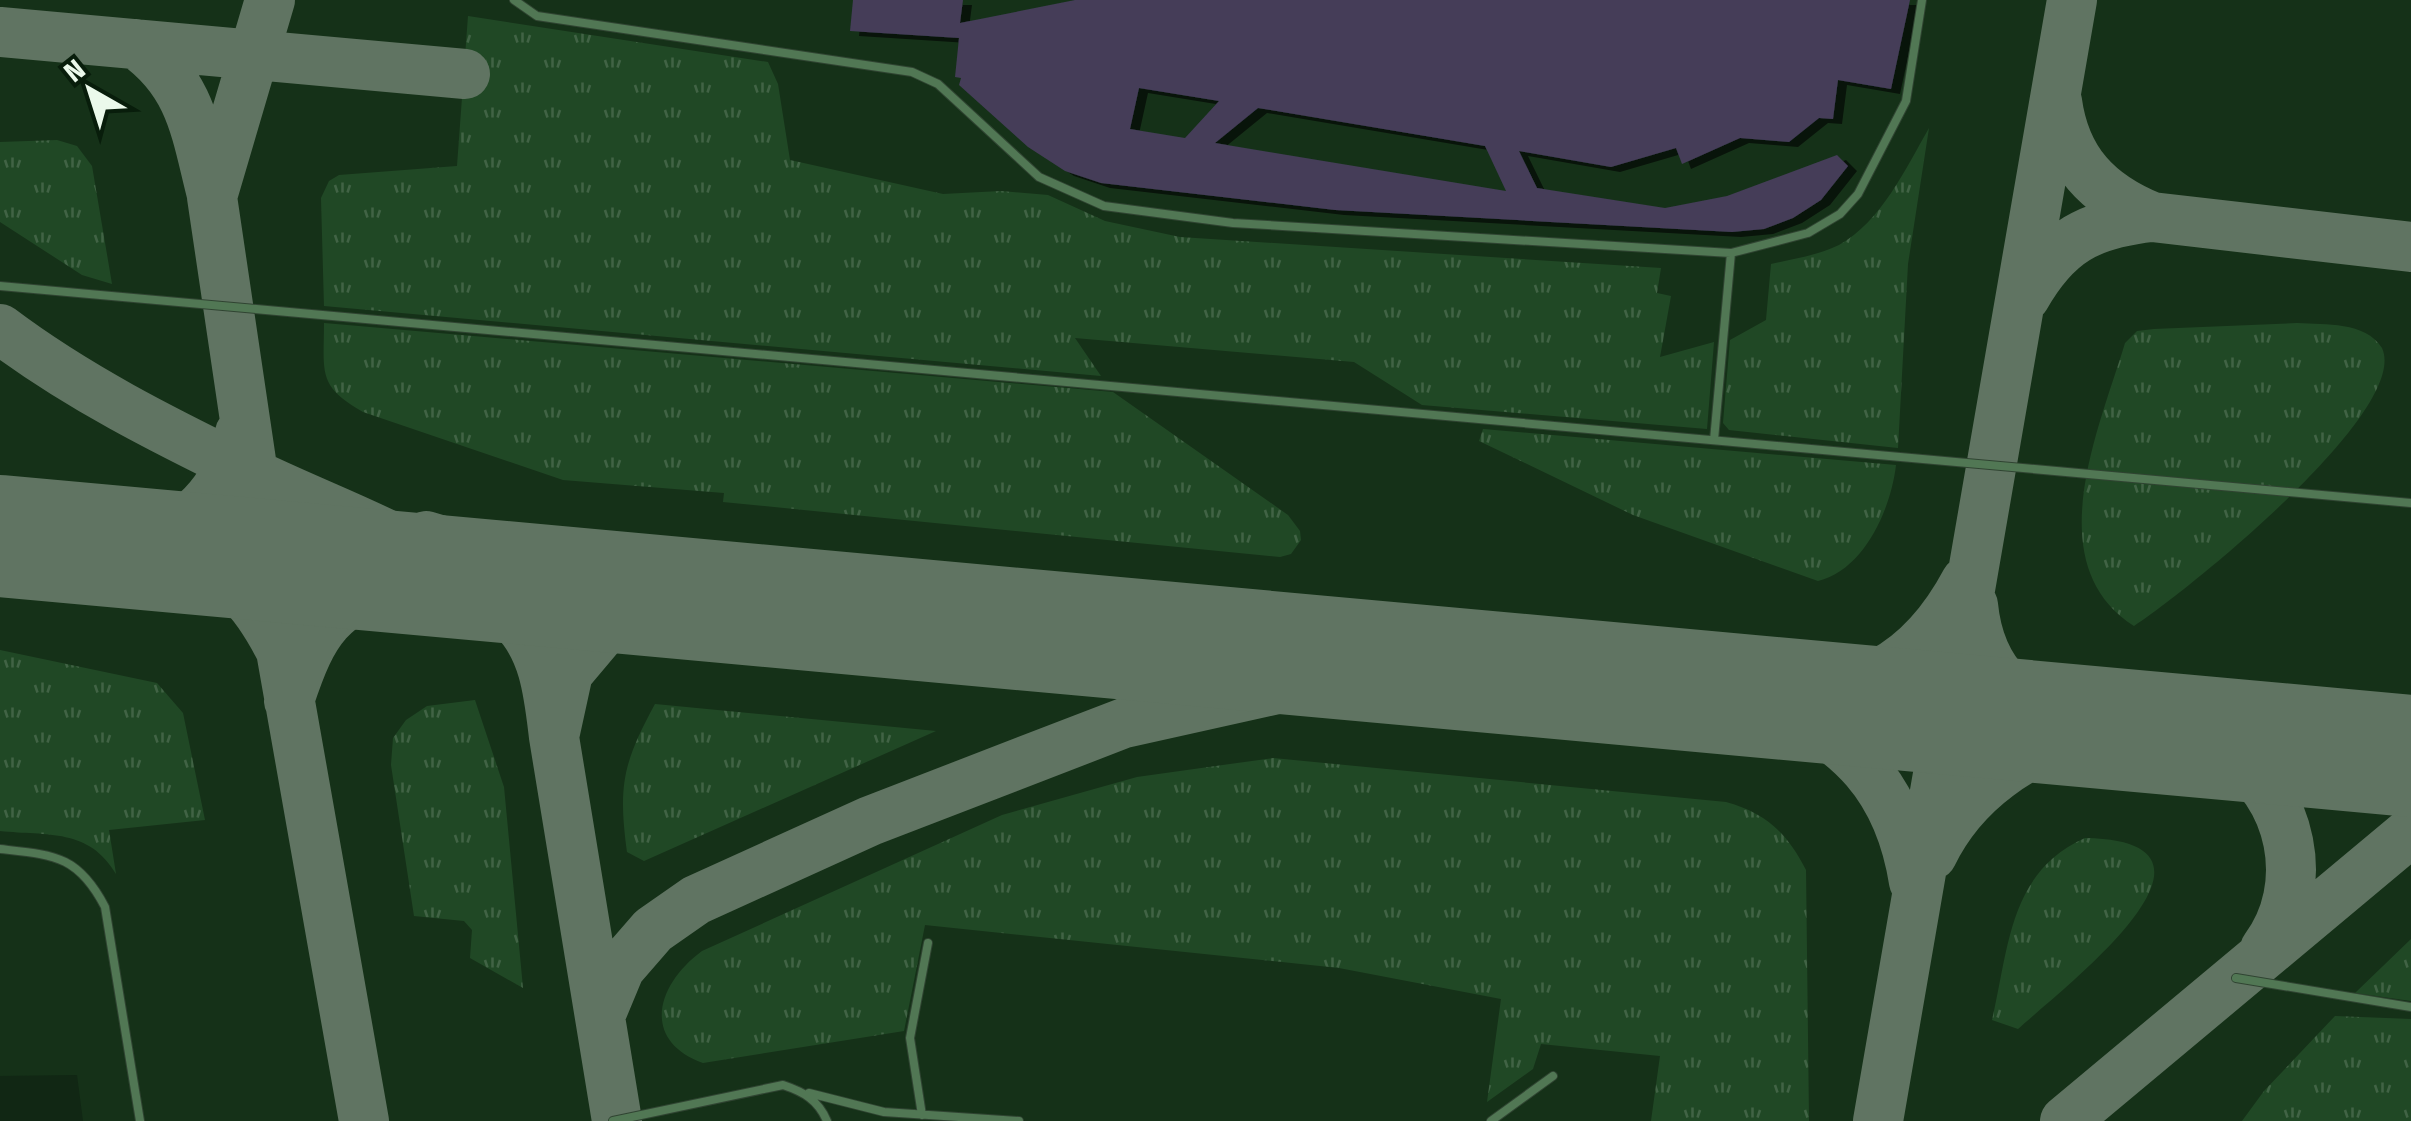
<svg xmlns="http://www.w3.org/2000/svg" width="2411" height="1121" font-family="'Fira Sans Condensed',sans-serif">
  <defs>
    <pattern id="grass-tufts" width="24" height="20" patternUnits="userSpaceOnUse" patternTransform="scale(2.5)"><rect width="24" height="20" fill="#204825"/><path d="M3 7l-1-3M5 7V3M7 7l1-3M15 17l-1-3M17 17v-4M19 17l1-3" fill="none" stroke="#416345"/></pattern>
    <filter id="shadow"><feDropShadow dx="9" dy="5" stdDeviation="0" flood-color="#0009"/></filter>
  </defs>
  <rect width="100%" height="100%" fill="#112714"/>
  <!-- built -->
  <path fill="#153118" d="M 0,0 L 2411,0 L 2411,1121 L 83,1121 L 77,1075 L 0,1076 Z"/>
  <!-- grass -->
  <path fill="url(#grass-tufts)" d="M 468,16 L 768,62 L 778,84 L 790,160 L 943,194 L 1001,191 L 1048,195 L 1105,221 L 1180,237 L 1661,268 L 1657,293 L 1671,296 L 1660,357 L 1714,342 L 1707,429 L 1422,405 L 1354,362 L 1075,338 L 1101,376 L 324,306 L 321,198 L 329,181 L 339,175 L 457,166 Z
    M 1929,128 L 1908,264 L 1898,448 L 1729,430 L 1723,423 L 1730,340 L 1766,320 L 1771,264 C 1793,259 1819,255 1839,245 C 1881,222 1906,168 1929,128 Z
    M 57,140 L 77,146 L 92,166 L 112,284 L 82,275 L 0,222 L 0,142 Z
    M 324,323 L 1113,392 L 1288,515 L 1300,531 L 1301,540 L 1291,554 L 1280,557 L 723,502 L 724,493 L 563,480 L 363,412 C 317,386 324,373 324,323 Z
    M 2297,323 C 2325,325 2365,321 2382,348 C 2411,412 2182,595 2134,626 C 2037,564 2100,427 2125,343 L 2137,331 L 2154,329 Z
    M 1483,429 L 1896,465 C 1891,509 1864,570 1818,581 L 1633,515 L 1479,441 Z
    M 0,650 L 157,683 L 183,713 L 205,820 L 109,830 L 116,874 C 89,828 48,836 0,831 Z
    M 475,700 L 504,787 L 523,988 L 470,958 L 472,930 L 464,921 L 414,916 L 391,765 L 393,738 L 406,720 L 427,706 Z
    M 655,704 L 936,731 L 644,861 L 627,852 C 618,785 623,763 655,704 Z
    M 1273,758 L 1726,802 C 1766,813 1787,833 1806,870 L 1809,1121 L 1651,1121 L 1660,1056 L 1541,1044 L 1533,1069 L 1487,1102 L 1501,999 L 1339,968 L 925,925 L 904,1031 L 703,1063 C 640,1040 657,984 702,951 L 1002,815 L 1137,777 Z
    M 2085,838 C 2256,841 2062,989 2018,1029 L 1992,1020 C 2009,947 2009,872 2085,838 Z
    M 2411,939 L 2411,1001 L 2355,993 Z
    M 2335,1016 L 2411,1019 L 2411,1121 L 2242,1121 L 2264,1091 Z"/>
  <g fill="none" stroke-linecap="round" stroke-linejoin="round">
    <!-- taxiway -->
    <path stroke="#607462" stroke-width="50" d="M 0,32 L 465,74
      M 136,44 C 192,84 196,133 212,195
      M 2057,101 C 2065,161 2098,195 2152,217
      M 2025,297 C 2057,241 2089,224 2152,217 L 2411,247
      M 0,329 C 77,387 163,430 249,472 C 338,516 441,546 513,618 C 545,649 549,695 554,737
      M 257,499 L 287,541 L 332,568
      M 426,536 L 558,575 L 673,599
      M 134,550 C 190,525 226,495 240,433
      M 174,554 C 233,577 252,595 281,651 L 364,1121
      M 266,562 L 212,197 L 270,0
      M 1973,605 C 1980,677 2023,712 2090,727
      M 1760,697 C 1857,697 1919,669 1966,581
      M 1765,699 C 1850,739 1899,786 1914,882
      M 289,701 C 314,625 329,608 402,574
      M 2182,735 C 2196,740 2214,743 2226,751 C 2293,793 2312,886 2265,949
      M 2384,753 L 2411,751
      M 1932,855 C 1965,787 2023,754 2090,727
      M 600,1016 L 620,968 L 653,930 L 696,900 L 870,821 L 1124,723 L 1390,664
      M 617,1121 L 554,737 L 568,673 L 611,622 L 673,599
      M 1878,1121 L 2072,0
      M 2065,1121 L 2411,832"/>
    <!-- runway -->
    <path stroke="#607462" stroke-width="122" d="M 0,536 L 2411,756"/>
  </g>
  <!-- building -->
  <path fill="#443d58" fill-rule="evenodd" filter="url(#shadow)" d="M 853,0 L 963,0 L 960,23 L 1075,0 L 1910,0 L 1891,89 L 1838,80 L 1833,119 L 1819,118 L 1789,142 L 1740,138 L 1682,164 L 1676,148 L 1611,167 L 1519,151 L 1537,188 L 1665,208 L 1727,196 L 1837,155 L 1848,166 L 1821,200 L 1793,218 L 1764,229 L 1732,232 L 1335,210 L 1101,183 L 1065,171 L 1028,147 L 959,85 L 961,78 L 955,77 L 959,38 L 850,31 ZM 1139,88 L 1219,101 L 1185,138 L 1130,129 ZM 1258,108 L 1485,146 L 1506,191 L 1215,143 Z"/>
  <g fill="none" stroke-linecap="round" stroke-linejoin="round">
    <defs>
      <path id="service" d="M 514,0 L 537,16 L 912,72 L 938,84 L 1039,177 L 1104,206 L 1233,223 L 1731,253 L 1808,233 L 1840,214 L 1858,194 L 1906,101 L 1922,0
        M 0,286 L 2411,503
        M 1714,440 L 1731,253
        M 0,849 C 54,855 78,855 105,907 L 140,1121
        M 2236,978 L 2411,1007
        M 809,1093 L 884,1112 L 1019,1121
        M 922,1115 L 910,1038 L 928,943
        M 613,1121 L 783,1085 C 804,1092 818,1100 827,1121
        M 1491,1121 L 1553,1076"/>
    </defs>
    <!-- service casing -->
    <use href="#service" stroke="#304432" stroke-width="10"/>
    <!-- service -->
    <use href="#service" stroke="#517754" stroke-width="8"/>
  </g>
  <!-- north arrow -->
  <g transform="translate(90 90) rotate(321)" stroke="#081d0b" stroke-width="8" paint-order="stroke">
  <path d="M0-8L18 38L0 25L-18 38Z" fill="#ebf9eb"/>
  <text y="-15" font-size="28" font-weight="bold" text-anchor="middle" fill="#ebf9eb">N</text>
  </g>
</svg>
